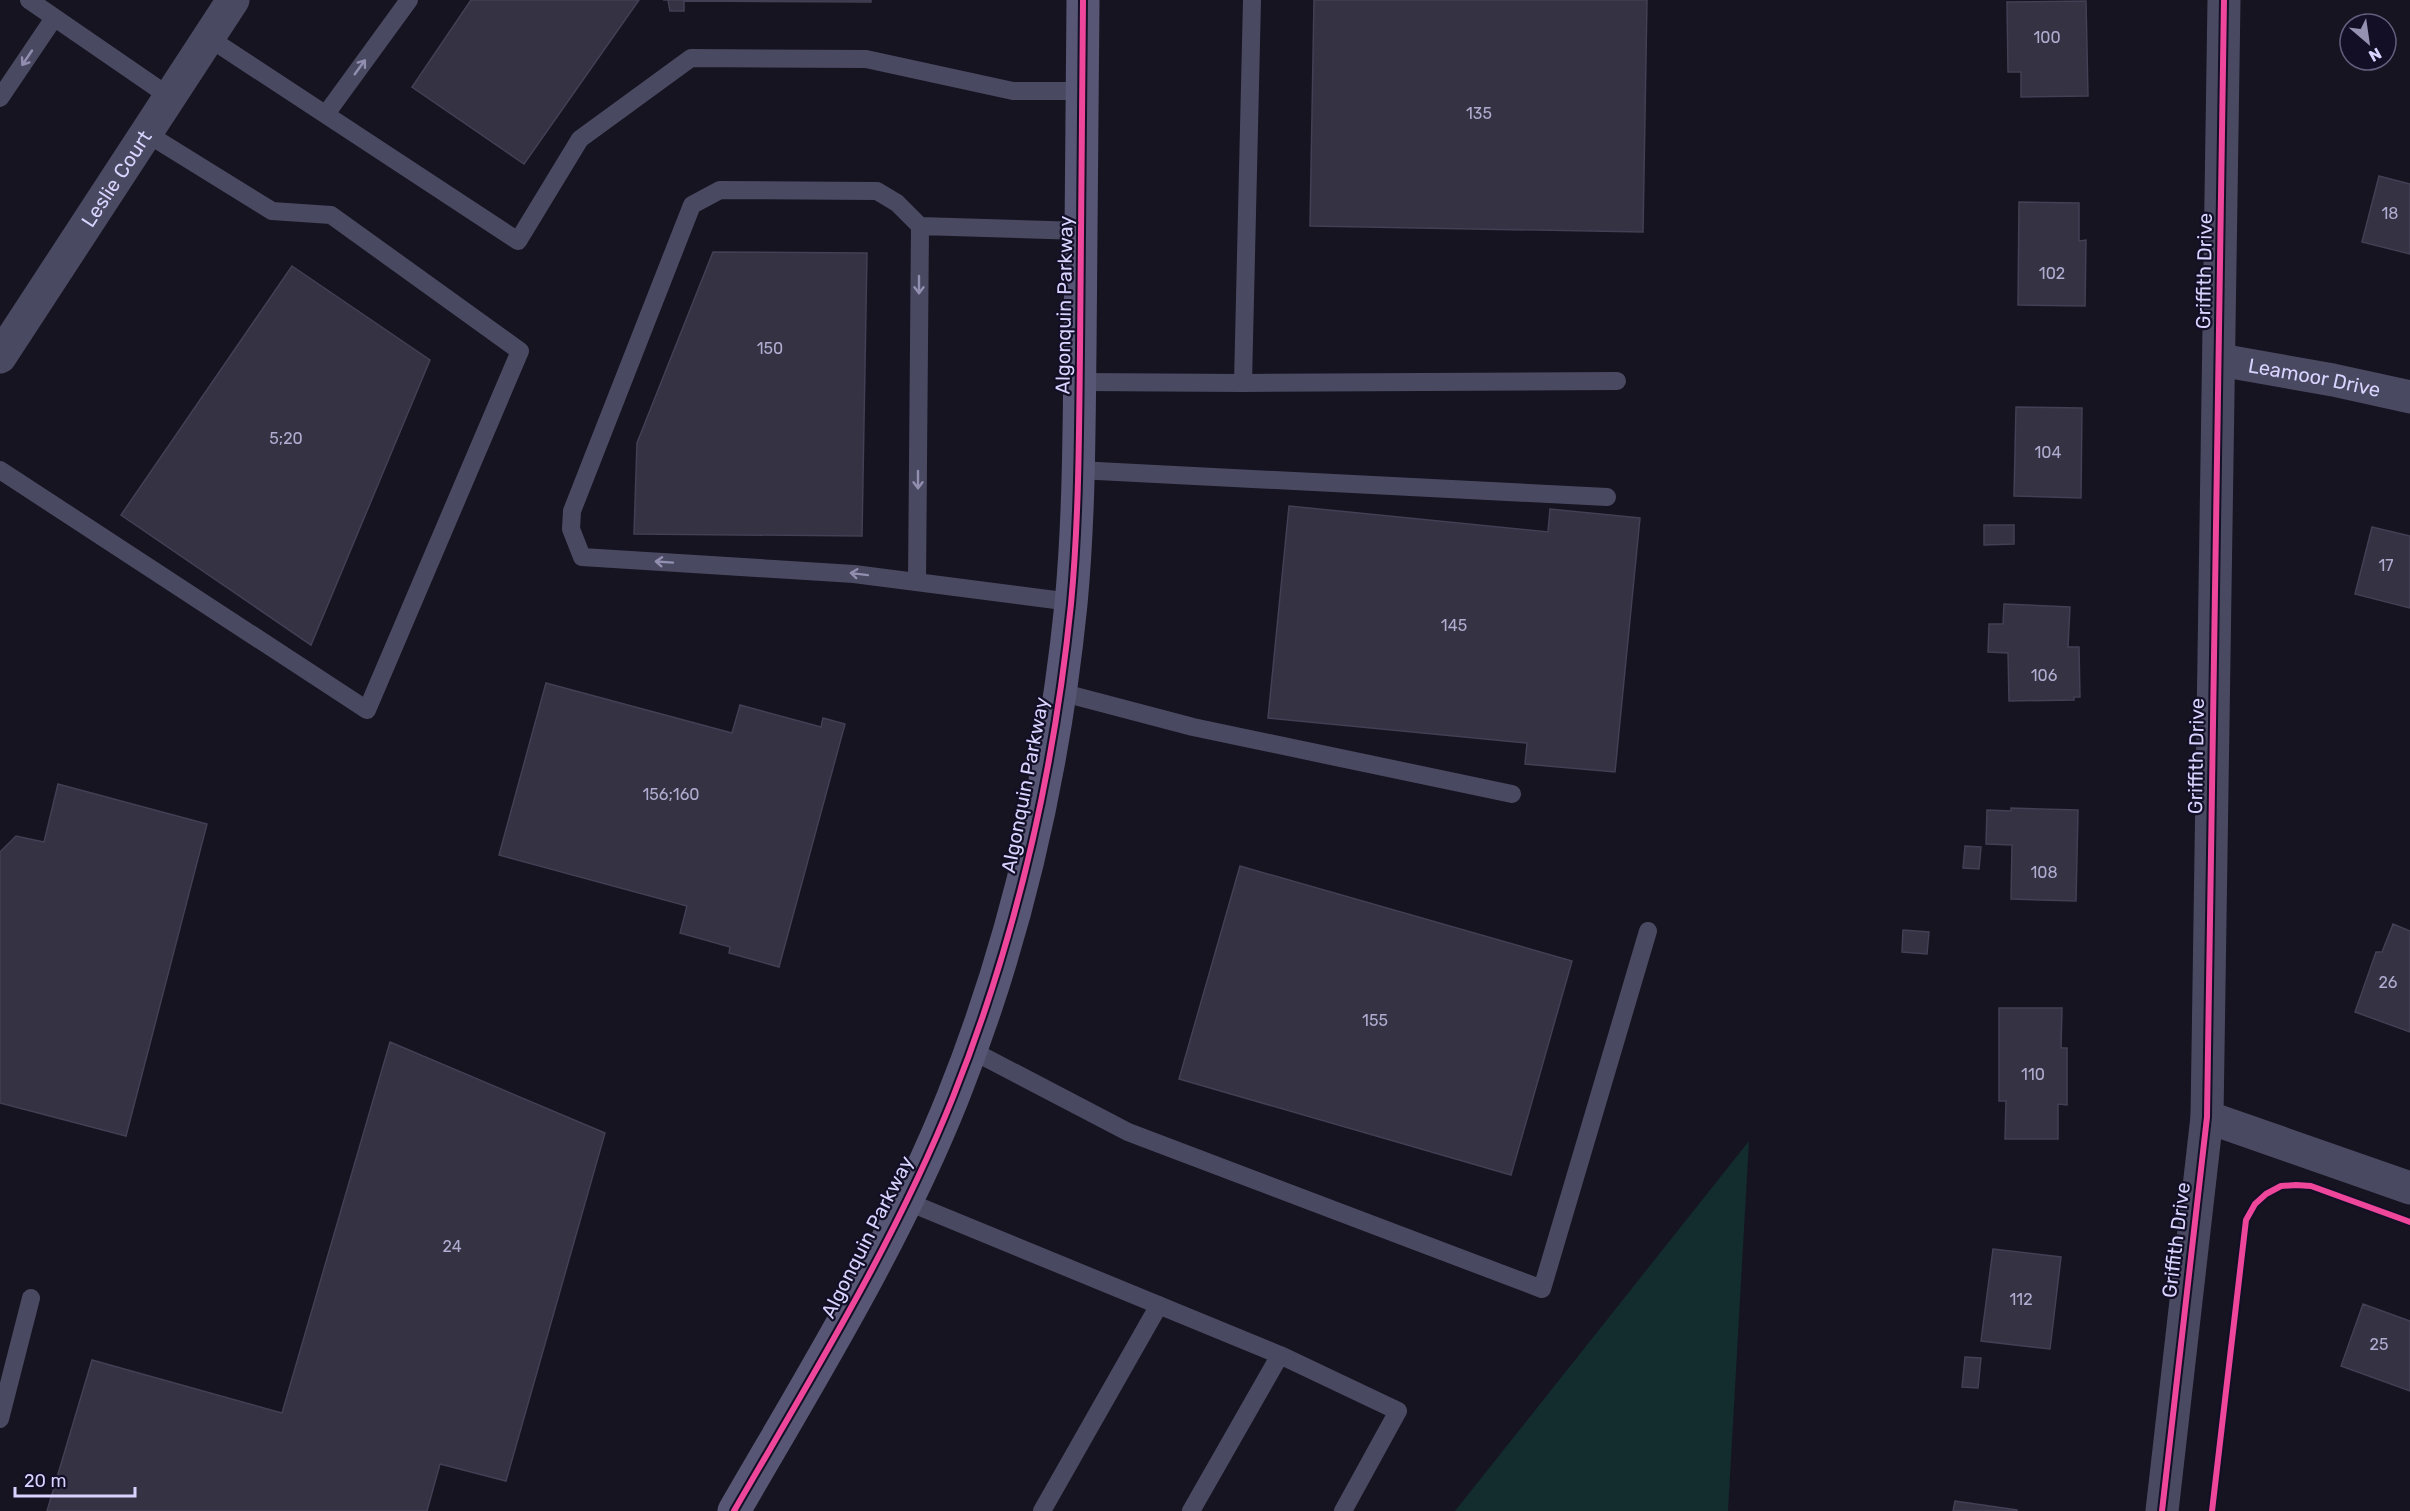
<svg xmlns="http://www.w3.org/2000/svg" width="2410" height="1511" font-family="Rubik,sans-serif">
  <rect width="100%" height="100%" fill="#161421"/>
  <!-- green -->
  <path fill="#132c2d" d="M 1749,1141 L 1728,1511 L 1455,1511 Z"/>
  <!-- building -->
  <path fill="#343243" stroke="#433f54" stroke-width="1.5" d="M 471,0 L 639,0 L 524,164 L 412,87 Z
    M 663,0 L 871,0 L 871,2 L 684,1 L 684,11 L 670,11 L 668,0 Z
    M 1314,0 L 1647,0 L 1643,232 L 1310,226 Z
    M 2086,1 L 2088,96 L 2021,97 L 2021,72 L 2008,72 L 2007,2 Z
    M 2379,176 L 2410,184 L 2410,254 L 2362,242 Z
    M 2019,202 L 2079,203 L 2079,241 L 2086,240 L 2085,306 L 2018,305 Z
    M 713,252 L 867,253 L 862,536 L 634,534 L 637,443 Z
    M 292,266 L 430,360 L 311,645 L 121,515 Z
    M 2016,407 L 2082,408 L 2081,498 L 2014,496 Z
    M 1289,506 L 1548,532 L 1550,509 L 1640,518 L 1615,772 L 1525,764 L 1527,743 L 1268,718 Z
    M 1984,525 L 2014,525 L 2014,544 L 1984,545 Z
    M 2372,527 L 2410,536 L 2410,608 L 2355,594 Z
    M 2004,604 L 2070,607 L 2068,647 L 2079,647 L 2080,697 L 2074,697 L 2074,700 L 2009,701 L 2008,653 L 1988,652 L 1989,624 L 2003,624 Z
    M 546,683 L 732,733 L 740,705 L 821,727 L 823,718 L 845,724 L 779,967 L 729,953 L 730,947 L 680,933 L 687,906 L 499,855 Z
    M 58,784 L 207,824 L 126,1136 L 0,1103 L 0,852 L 16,836 L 44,842 Z
    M 2011,808 L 2078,810 L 2076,901 L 2011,899 L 2012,845 L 1986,844 L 1987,810 L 2011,811 Z
    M 1965,846 L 1981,847 L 1979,869 L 1963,868 Z
    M 1240,866 L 1572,961 L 1511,1175 L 1179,1079 Z
    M 2393,924 L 2410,931 L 2410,1032 L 2355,1012 L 2376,952 L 2382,952 Z
    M 1903,930 L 1929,932 L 1927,954 L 1902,952 Z
    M 1999,1008 L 2062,1008 L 2061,1048 L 2067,1048 L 2067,1105 L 2058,1104 L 2058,1139 L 2005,1139 L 2006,1101 L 1999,1101 Z
    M 390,1042 L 605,1133 L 506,1481 L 440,1464 L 427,1511 L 47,1511 L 92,1360 L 282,1413 Z
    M 1993,1249 L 2061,1257 L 2050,1349 L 1981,1341 Z
    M 2363,1304 L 2410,1321 L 2410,1391 L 2341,1366 Z
    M 1965,1357 L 1981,1358 L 1978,1388 L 1962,1387 Z
    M 1955,1501 L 2017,1510 L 2017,1511 L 1953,1511 Z"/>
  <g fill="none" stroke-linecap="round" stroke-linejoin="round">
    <!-- lane -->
    <path stroke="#4a4962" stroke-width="18" d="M 29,0 L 170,97
      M 209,38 L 518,241 L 580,139 L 691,58 L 866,59 L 1013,91 L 1083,91
      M 0,98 L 54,18
      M 326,114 L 409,0
      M 1080,382 L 1243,383 L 1252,0
      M 1243,383 L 1617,381
      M 0,470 L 367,710 L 520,351 L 331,215 L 272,211 L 146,133
      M 1078,470 L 1607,497
      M 917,582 L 920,226
      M 1071,602 L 854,574 L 582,557 L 571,529 L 572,511 L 692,205 L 720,190 L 877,191 L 897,203 L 920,226 L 1081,231
      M 1060,692 L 1193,727 L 1512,794
      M 971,1050 L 1128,1132 L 1542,1289 L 1648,931
      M 908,1202 L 1280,1355 L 1398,1411 L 1343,1511
      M 0,1419 L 31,1298
      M 1042,1511 L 1159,1305
      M 1191,1511 L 1280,1355"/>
    <!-- street -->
    <g stroke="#4a4962" stroke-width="33">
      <path id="s1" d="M 0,357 L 233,0"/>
      <path id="s2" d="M 2220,360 L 2333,380 L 2410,397"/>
      <path d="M 2207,1117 L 2410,1188"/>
      <path d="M 2162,1511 L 2207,1117 L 2224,0"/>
    </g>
    <!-- secondary -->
    <path stroke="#575674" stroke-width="33" d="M 734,1511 C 812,1376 895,1242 953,1097 C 1016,939 1054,772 1071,604 C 1079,519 1079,434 1080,350 C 1081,233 1082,117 1083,0"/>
    <defs>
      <path id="cycleway" d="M 734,1511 C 812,1376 895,1242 953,1097 C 1016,939 1054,772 1071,604 C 1079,519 1079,434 1080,350 C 1081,233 1082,117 1083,0
        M 2162,1511 L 2207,1117 L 2224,0
        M 2212,1511 L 2246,1220 L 2255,1204 L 2266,1194 L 2281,1186 L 2296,1185 L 2311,1186 L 2410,1222"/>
    </defs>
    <!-- cycleway casing -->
    <use href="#cycleway" stroke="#130f26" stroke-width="10"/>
    <!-- cycleway -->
    <use href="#cycleway" stroke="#ed469a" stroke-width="6"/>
  </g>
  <!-- one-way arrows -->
  <defs><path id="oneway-shaft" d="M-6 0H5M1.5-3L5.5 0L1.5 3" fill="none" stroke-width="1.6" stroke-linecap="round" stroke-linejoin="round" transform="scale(1.5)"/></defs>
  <g stroke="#928eb0">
    <use href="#oneway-shaft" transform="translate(27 58) rotate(124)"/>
    <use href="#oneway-shaft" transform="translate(360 67) rotate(-54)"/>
    <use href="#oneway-shaft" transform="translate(919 285) rotate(90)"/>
    <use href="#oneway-shaft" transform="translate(918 480) rotate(90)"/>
    <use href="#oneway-shaft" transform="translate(664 562) rotate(-176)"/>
    <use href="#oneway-shaft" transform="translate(859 574) rotate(-173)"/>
  </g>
  <g text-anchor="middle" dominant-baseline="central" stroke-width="4.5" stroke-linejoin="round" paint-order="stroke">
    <!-- number labels -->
    <g font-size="16" fill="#b0acd0">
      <text x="2047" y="37">100</text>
      <text x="1479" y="113">135</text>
      <text x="2390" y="213">18</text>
      <text x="2052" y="273">102</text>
      <text x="770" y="348">150</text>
      <text x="286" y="438">5;20</text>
      <text x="2048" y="452">104</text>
      <text x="2386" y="565">17</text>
      <text x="1454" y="625">145</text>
      <text x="2044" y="675">106</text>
      <text x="671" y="794">156;160</text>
      <text x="2044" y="872">108</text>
      <text x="2388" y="982">26</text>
      <text x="1375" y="1020">155</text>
      <text x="2033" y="1074">110</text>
      <text x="452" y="1246">24</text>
      <text x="2021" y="1299">112</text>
      <text x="2379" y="1344">25</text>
    </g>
    <!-- street labels -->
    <g font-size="20" fill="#d9d4ff" stroke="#130f26">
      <text stroke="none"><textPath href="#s1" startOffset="213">Leslie Court</textPath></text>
      <text transform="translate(2204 271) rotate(-89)">Griffith Drive</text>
      <text transform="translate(1064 305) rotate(-89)">Algonquin Parkway</text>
      <text stroke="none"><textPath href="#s2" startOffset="96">Leamoor Drive</textPath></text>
      <text transform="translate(2196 756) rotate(-89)">Griffith Drive</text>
      <text transform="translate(1025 785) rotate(-79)">Algonquin Parkway</text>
      <text transform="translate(867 1237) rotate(-63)">Algonquin Parkway</text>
      <text transform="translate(2176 1240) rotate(-83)">Griffith Drive</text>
    </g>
  </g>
  <!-- north arrow -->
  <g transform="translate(2368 42) rotate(151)"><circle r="28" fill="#130f26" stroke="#625e7d" stroke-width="1.5"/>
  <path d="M0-4.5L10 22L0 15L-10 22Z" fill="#9591b1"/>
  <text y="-9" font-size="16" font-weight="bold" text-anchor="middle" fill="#d9d4ff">N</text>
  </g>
  <!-- scale -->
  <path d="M15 1487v9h120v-9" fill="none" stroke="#d9d4ff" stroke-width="3"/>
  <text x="24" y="1487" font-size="18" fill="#d9d4ff" stroke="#130f26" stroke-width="4.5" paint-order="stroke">20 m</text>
</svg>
